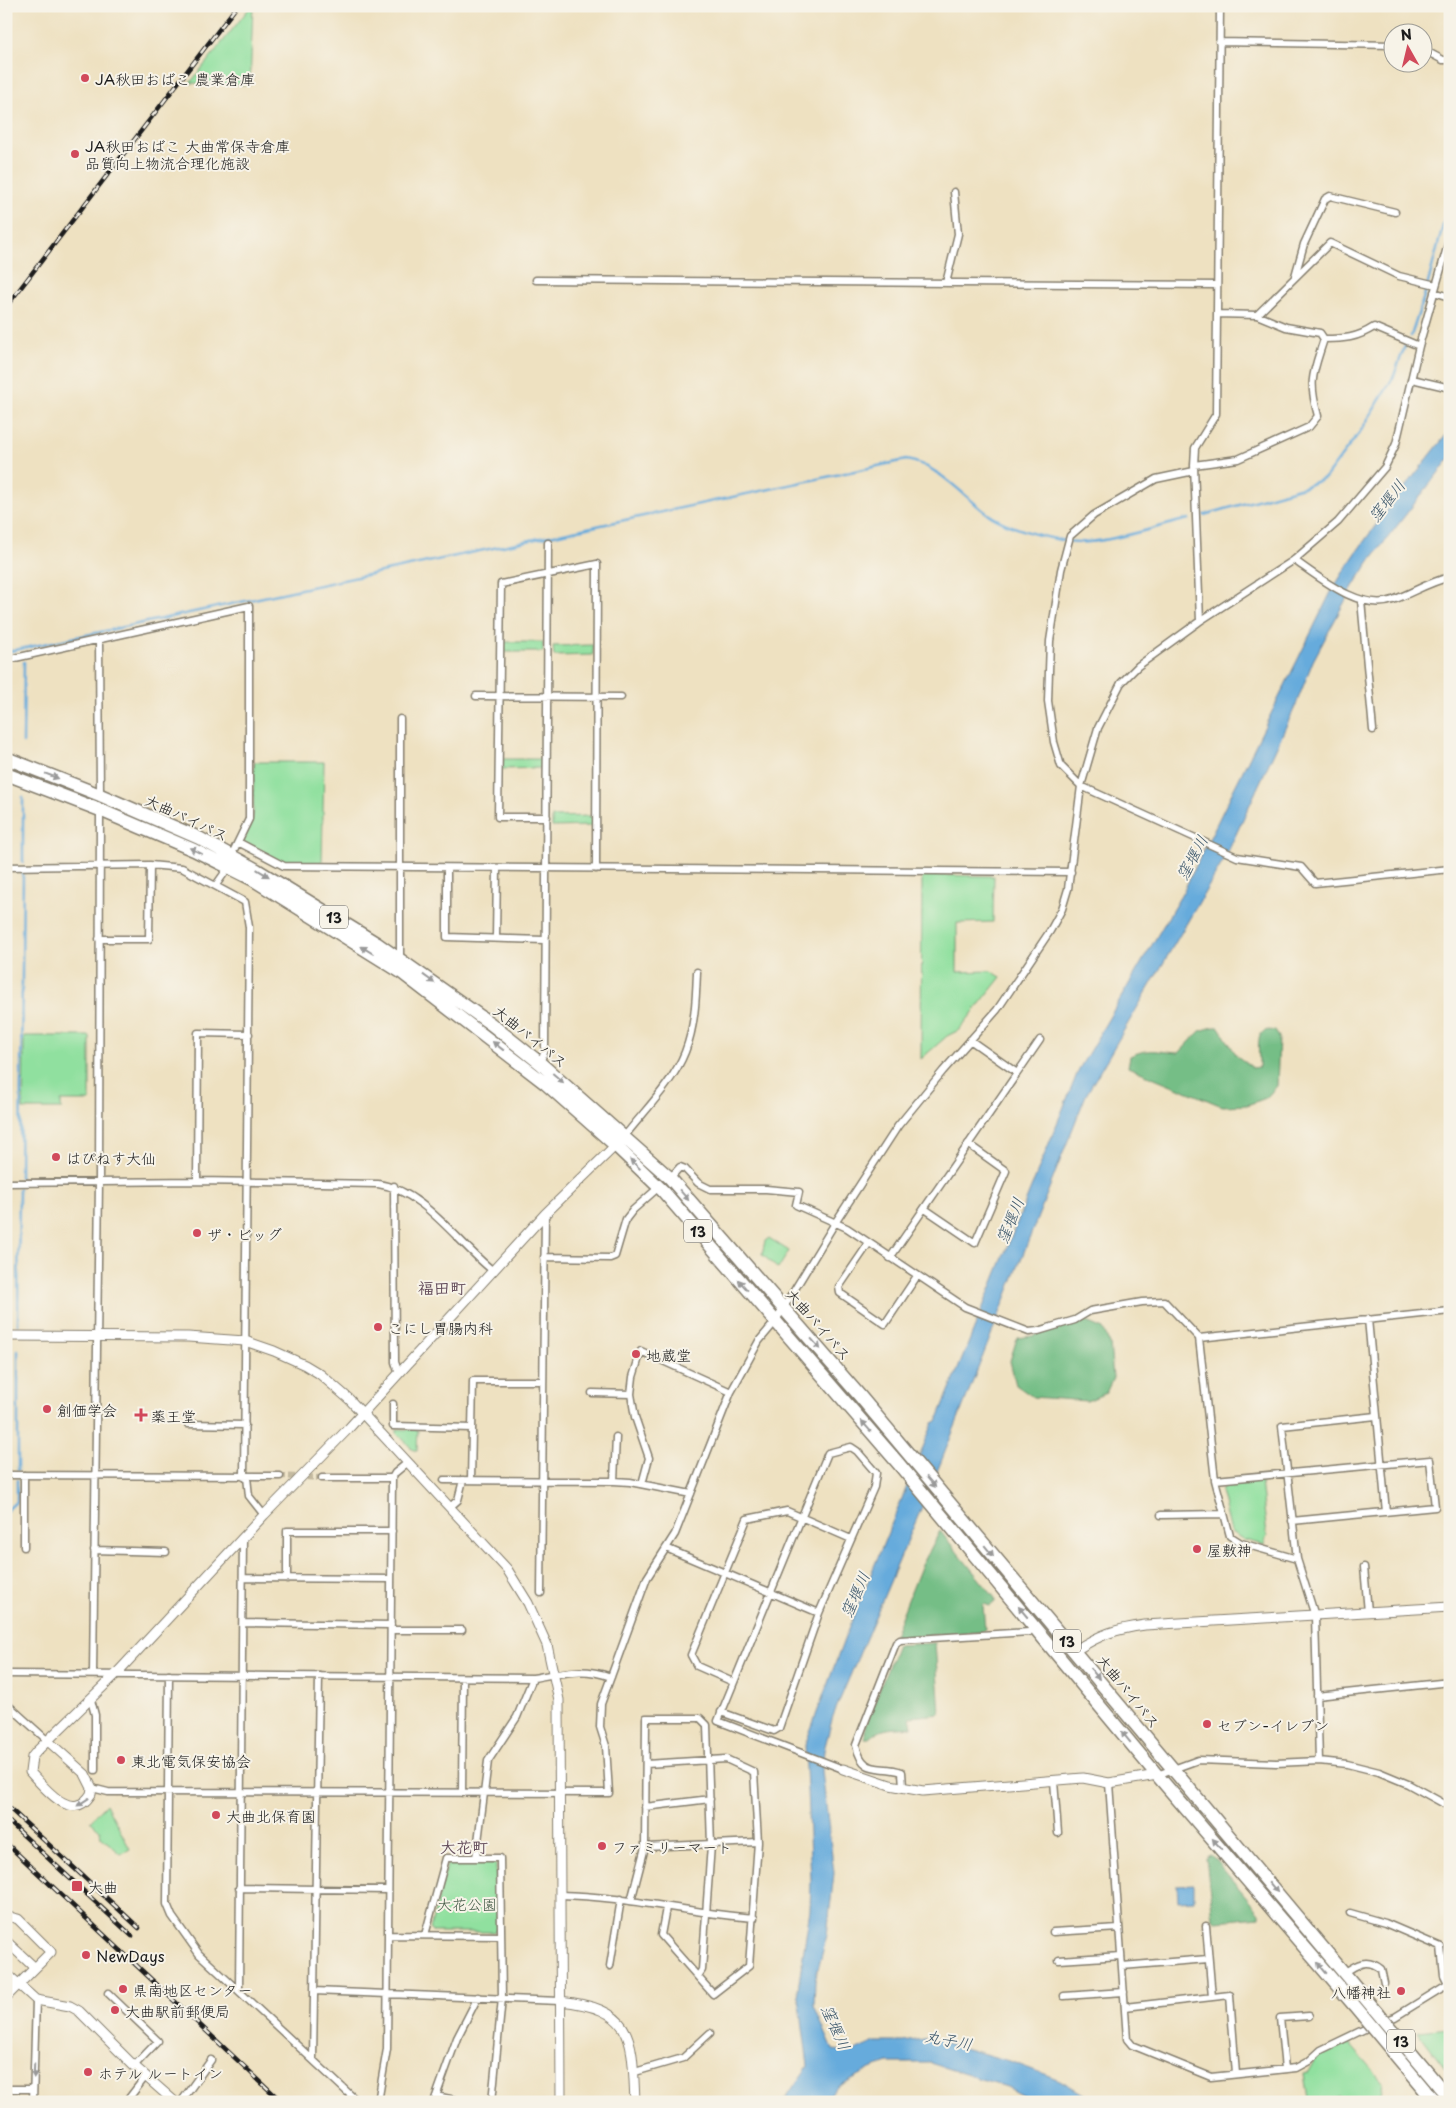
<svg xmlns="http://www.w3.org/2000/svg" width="1456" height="2108" font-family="'Playpen Sans','Klee One',sans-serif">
  <rect width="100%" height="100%" fill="#f7f3e8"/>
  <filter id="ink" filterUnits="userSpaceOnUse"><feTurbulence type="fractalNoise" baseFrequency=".02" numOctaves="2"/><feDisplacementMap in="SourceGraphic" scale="10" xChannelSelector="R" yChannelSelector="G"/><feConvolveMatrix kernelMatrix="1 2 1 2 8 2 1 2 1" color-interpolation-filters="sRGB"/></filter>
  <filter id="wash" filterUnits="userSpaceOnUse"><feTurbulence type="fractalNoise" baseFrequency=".0096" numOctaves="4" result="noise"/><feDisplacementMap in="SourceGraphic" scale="20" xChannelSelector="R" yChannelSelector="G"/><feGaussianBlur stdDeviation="1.12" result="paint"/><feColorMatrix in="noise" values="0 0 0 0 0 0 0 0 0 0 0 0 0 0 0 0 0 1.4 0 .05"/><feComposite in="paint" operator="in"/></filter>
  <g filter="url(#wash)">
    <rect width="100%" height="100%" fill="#eee1c1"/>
    <!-- green -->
    <path fill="#90e09f" stroke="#567e5e" d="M 251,6 L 253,6 L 250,85 L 190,83 Z
      M 503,642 L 543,642 L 543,652 L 503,652 Z
      M 593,645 L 593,655 L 554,656 L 553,646 Z
      M 502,759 L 542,759 L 542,768 L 502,769 Z
      M 254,762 L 324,762 L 322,864 L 286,864 L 243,842 L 253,815 Z
      M 592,816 L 592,826 L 552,827 L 552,817 Z
      M 922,875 L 994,876 L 993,922 L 957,923 L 957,972 L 991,971 L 1001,977 L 959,1030 L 947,1036 L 921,1059 Z
      M 24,1036 L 90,1036 L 90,1101 L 61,1101 L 61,1109 L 23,1109 Z
      M 769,1238 L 789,1251 L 778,1269 L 762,1254 L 765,1241 Z
      M 397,1429 L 418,1430 L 417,1450 L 413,1450 L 397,1433 Z
      M 1261,1481 L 1267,1536 L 1264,1545 L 1244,1540 L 1231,1532 L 1221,1491 L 1224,1485 Z
      M 106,1804 L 130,1849 L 121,1854 L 101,1837 L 100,1830 L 90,1821 Z
      M 451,1861 L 493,1862 L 496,1865 L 497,1929 L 494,1932 L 433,1932 L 430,1929 L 447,1865 Z
      M 1450,2028 L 1450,2075 L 1417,2031 Z
      M 1348,2042 L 1383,2082 L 1381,2093 L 1367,2100 L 1365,2096 L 1352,2102 L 1348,2097 L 1342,2100 L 1340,2097 L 1328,2102 L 1308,2100 L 1304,2074 L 1308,2073 L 1317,2056 Z"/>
    <!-- forest -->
    <path fill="#74be86" stroke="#486d51" d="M 1213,1027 L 1219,1027 L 1237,1056 L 1253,1068 L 1259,1067 C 1260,1052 1252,1025 1275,1031 L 1279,1037 L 1277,1086 L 1266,1098 L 1247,1105 L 1222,1106 L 1128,1067 L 1130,1056 C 1150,1047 1158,1052 1179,1053 L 1200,1031 Z
      M 1084,1321 L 1103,1329 L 1110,1344 L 1113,1378 L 1106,1393 L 1087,1401 L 1033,1397 L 1016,1385 L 1010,1361 L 1017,1338 L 1032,1336 Z
      M 940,1531 L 995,1598 L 995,1602 L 990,1606 L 984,1604 L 983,1606 L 985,1629 L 982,1632 L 898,1637 L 894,1635 L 921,1567 Z
      M 935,1643 L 940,1714 L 910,1717 L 912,1727 C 895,1729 883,1726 870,1738 L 865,1738 L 865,1726 L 897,1645 Z
      M 1211,1855 L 1260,1913 L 1260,1917 L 1216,1921 L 1213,1919 L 1206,1858 Z"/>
    <!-- water -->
    <path fill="#66abdc" stroke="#41647c" d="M 1450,430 L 1450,458 L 1372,558 L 1352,588 L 1313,661 L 1295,707 L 1225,858 L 1086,1095 L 941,1462 L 833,1716 L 824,1750 L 822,1771 L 834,1873 L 827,1935 L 815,1981 L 814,2006 L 833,2050 L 852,2052 L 875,2042 L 903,2042 L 929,2038 L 1012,2062 L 1060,2080 L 1097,2102 L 1035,2102 L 1007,2087 L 930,2063 L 888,2063 L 871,2069 L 837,2087 L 823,2102 L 783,2102 L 808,2066 L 798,1989 L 810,1909 L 811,1880 L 805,1745 L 845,1637 L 933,1423 L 937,1421 L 1079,1069 L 1183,892 L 1331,592 C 1365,534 1409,483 1450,430 Z
      M 1194,1884 L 1194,1900 L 1178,1901 L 1177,1885 Z"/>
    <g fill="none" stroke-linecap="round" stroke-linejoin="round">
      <!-- stream -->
      <path stroke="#66abdc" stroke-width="2.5" d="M 1411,336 L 1427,287 L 1448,206 L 1450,157
        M 1204,515 L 1306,486 L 1325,478 L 1362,429 L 1393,378 L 1405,346
        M 6,652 L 906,460 C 936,464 961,493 984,511 C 1005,528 1061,544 1089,542 C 1119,540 1159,526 1189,519
        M 23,743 L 24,662
        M 23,862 L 23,797
        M 20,1177 L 23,871
        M 18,1325 L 19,1188
        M 18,1470 L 18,1350
        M 6,1511 L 17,1501 L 17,1480"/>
    </g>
  </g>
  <g filter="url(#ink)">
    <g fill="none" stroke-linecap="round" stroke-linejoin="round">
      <!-- street-tunnel -->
      <path stroke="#c4baa0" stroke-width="6" stroke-dasharray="6 3" stroke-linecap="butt" d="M 280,1476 L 322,1478"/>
      <defs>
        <path id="street" d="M 1219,42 L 1394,45
          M 1424,50 L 1443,60 L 1450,60
          M 1295,276 L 1304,244 L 1325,199 L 1330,196 L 1395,212
          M 536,280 L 1217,285
          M 946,283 L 958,234 L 954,192
          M 1434,292 L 1450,297
          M 1257,315 L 1330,243 L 1399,276 L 1436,285
          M 1324,339 C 1344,339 1357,338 1374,327 L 1419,346
          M 1412,379 L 1450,388
          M 1194,465 L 1238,459 L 1309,427 L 1318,416 C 1308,380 1313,374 1324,339 L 1320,333 L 1286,327 L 1257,315 L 1217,314
          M 1194,471 L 1156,479 L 1094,515 L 1070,536 L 1061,570 L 1050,641 L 1048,701 L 1054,742 L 1061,766 L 1081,786 L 1237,857 L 1301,867 L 1315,883 L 1450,869
          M 1294,560 C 1320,578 1361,612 1393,600 C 1412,593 1429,582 1450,577
          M 1361,600 L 1373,730
          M 1200,621 L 1194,465 L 1195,448 L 1216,414 L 1220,6
          M 99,639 L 100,795
          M 6,660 L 249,606 L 249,819 L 231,856
          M 476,696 L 621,697
          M 400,719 L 400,959
          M 547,817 L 498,817 L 501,584 L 597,564 L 596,869
          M 238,842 L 284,866 L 1071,872
          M 6,867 L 150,865 L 182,868 L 245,902 L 249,927 L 244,1477
          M 447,868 L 447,937 L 544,940
          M 216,885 L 228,868
          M 496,938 L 497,868
          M 99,939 L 149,939 L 150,865
          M 970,1040 L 1017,1073
          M 540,1063 L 545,1050 L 548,543
          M 624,1137 C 644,1111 673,1083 685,1052 C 695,1027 696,999 697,972
          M 670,1178 L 680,1167 L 685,1169 L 698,1183 L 710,1189 L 766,1189 L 799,1192 L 796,1205 L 847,1228 L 965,1307 L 1029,1332 L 1038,1331 L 1075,1320 L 1090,1311 L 1142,1302 L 1164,1301 L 1199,1338 L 1215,1480 L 1230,1536 L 1241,1543 L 1297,1559 L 1315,1616 L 1319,1761
          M 197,1181 L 198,1033 L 249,1034
          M 6,1183 L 197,1181 L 378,1184 C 423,1190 457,1242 492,1270
          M 394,1186 L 395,1362 L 399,1374
          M 925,1209 L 975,1243 L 1006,1171 L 968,1144
          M 869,1243 L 839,1287 L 840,1293 L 885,1324 L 917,1276
          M 544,1257 L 610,1258 L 615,1256 L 626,1219 L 633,1210 L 659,1187
          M 890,1258 L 1040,1040
          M 1368,1319 L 1386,1512
          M 1199,1338 L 1450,1311
          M 592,1393 L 631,1394
          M 393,1404 L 393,1426 L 472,1428
          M 188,1424 L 245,1425
          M 6,1475 L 280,1476
          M 247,1477 L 249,1496 L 264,1515
          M 322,1478 L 392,1478 L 395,1473 L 407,1463
          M 444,1480 L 614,1481 L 630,1482 L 691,1494
          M 471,1480 L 473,1381 L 543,1381
          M 1215,1480 L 1430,1460 L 1435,1507 L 1292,1521
          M 614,1481 L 616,1437
          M 642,1484 L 649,1458 L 635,1417 L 631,1394 L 633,1377 L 641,1351 L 731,1392
          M 450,1507 L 458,1500 L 463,1480
          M 1161,1515 L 1223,1514
          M 24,1547 L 24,1475
          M 666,1548 L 819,1613
          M 94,1550 L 166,1552
          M 1297,1559 L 1282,1426 L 1376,1416
          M 1364,1567 L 1368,1612
          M 243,1578 L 391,1579
          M 287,1579 L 287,1531 L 392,1531
          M 541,1593 L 545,1214
          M 243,1623 L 391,1625
          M 391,1630 L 462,1630
          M 6,1674 L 533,1678 C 561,1673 584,1667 611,1677
          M 93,1674 L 99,1182 L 100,810
          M 169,1675 L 167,1904 L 172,1916 L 199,1954 L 358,2102
          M 733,1682 L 697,1666 L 691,1655 L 747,1519 L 787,1511 L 851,1539
          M 1317,1696 L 1450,1682
          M 91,1700 L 95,1715 L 95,1770
          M 6,1703 L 48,1741
          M 721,1712 L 774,1731 L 779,1728 L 819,1613 L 874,1487 L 876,1473 L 857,1451 L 851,1447 L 828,1453 L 718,1721 L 843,1769
          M 646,1764 L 726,1759 L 754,1772 L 758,1842 L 749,1966 L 713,1994 L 661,1935 L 666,1908
          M 1157,1775 L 1198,1760 L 1276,1763 L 1319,1761 L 1347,1764 L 1379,1772 L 1408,1784 L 1450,1807
          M 1054,1781 L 1058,1833
          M 1109,1783 L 1127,2039 L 1132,2045 L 1211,2077 L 1296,2068 L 1309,2061 L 1321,2050 L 1373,2025
          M 903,1787 L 902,1772 C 880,1764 863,1777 856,1745 L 896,1643 L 900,1640 L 1029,1632
          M 92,1788 L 108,1792 L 609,1793 L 606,1746 L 600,1727 L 601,1704 L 647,1578 L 675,1534 L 731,1392 L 759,1341 L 775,1322 L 835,1223 L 898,1126 L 943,1071 L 997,1010 L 1050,931 L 1062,909 L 1068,889 L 1081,786 L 1098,728 L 1121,683 L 1138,666 L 1200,621 L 1294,560 L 1338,522 L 1385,467 L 1396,444 L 1419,346 L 1450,237
          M 462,1793 L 463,1678
          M 645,1807 L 710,1799
          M 645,1847 L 758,1842
          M 476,1858 L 500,1858 L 502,1998 L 492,2102
          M 239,1888 L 387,1890
          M 560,1895 C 625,1896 688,1913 754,1918
          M 631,1901 L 645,1847 L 646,1718 L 700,1718 L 707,1725 L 711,1845 L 702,1970 L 698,1976
          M 1350,1913 L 1385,1923 L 1441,1947 L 1444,1976 L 1448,1984
          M 1206,1926 L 1212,1997
          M 1053,1932 L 1119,1928
          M 388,1935 L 500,1936
          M 425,1935 L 446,1858 L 476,1858 L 488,1761 L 517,1717 L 533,1678
          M 1059,1960 L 1121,1956
          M 610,1966 L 621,1899
          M 1122,1966 L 1208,1959
          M 1344,1973 C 1357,1964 1367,1958 1381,1969 L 1384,1983
          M 239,1990 L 243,1538
          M 314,1991 L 560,2001
          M 108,1993 L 158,2041 L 134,2066
          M 1064,1996 L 1124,1992
          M 1125,2007 L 1230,1995 L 1236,2074
          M 1384,2021 L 1395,2017 L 1450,1983
          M 313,2059 L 319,1676
          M 1285,2069 L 1280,2018 L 1309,2016
          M 635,2072 L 683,2058 L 710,2033
          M 6,2089 L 33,2089
          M 436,2096 L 464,2102
          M 33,2102 L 36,2000
          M 126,2102 L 146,2076
          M 181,2102 L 211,2060
          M 378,2102 L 387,2049 L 392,1478
          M 434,2102 L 457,2038 L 478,1997"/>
        <path id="secondary" d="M 6,1336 L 188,1337 L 245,1341 L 274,1351 L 305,1365 L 320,1374 L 349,1399 L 507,1569 L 528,1603 L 547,1645 L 559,1700 L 561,2102
          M 1076,1650 C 1101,1634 1116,1629 1145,1625 L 1450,1607
          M 48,1741 L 85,1774 L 92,1788 L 91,1794 C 72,1824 45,1788 30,1772 L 32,1757 L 37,1751 L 116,1674 L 264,1515 L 349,1428 L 545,1214 L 619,1142
          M 843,1769 L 890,1785 L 923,1791 L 1083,1778 L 1109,1783 L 1157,1775
          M 6,1916 L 18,1919 L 51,1952 L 6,1997
          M 6,1941 L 35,1968
          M 6,1973 L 36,2000 L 70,2006 L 79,2011 L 134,2066 L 175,2102
          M 560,2001 C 635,2009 632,2037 635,2102"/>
        <path id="highway" d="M 6,758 L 100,795 L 199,838 L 257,870 L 376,943 L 491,1024 L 540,1063 L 670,1178 L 859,1395 L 1365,1998
          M 6,774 L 100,810 L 194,850 L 252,879 L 401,972 L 545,1083 L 615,1145 L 663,1191 L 898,1463 L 1157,1775 L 1354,2005
          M 1438,2085 L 1450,2099
          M 1424,2089 L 1435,2102"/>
      </defs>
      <!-- street casing -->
      <use href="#street" stroke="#857e6e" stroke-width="9"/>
      <!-- secondary casing -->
      <use href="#secondary" stroke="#857e6e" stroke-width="11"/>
      <!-- highway casing -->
      <use href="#highway" stroke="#857e6e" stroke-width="15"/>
      <!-- street -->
      <use href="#street" stroke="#fff" stroke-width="6"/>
      <!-- secondary -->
      <use href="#secondary" stroke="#fff" stroke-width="9"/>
      <!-- highway -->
      <use href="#highway" stroke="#fff" stroke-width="12"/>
      <defs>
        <path id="rail" d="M 6,307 L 237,6
          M 6,1805 L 139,1928
          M 6,1819 L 132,1936
          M 6,1843 L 282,2102"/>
      </defs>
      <!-- rail casing -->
      <use href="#rail" stroke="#1c1c1c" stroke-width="4.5"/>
      <!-- rail -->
      <use href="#rail" stroke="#f7f3e8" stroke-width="2.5" stroke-dasharray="8" stroke-linecap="butt"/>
      <defs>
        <path id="highway-bridge" d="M 1365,1998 L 1438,2085
          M 1354,2005 L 1424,2089"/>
      </defs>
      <!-- highway-bridge casing -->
      <use href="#highway-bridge" stroke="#857e6e" stroke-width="15" stroke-linecap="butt"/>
      <!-- highway-bridge -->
      <use href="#highway-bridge" stroke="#fff" stroke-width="12"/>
    </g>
    <!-- one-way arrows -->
    <defs><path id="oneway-solid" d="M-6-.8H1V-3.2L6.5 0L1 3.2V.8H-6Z" transform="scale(1.25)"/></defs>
    <g fill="#999">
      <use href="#oneway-solid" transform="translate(52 776) rotate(21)"/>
      <use href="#oneway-solid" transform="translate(196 851) rotate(-154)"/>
      <use href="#oneway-solid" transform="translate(263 873) rotate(31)"/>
      <use href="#oneway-solid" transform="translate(367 950) rotate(-148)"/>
      <use href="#oneway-solid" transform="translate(429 979) rotate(36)"/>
      <use href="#oneway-solid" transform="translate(498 1046) rotate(-142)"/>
      <use href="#oneway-solid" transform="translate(558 1078) rotate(41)"/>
      <use href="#oneway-solid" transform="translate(635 1164) rotate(-136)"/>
      <use href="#oneway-solid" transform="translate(684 1195) rotate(49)"/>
      <use href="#oneway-solid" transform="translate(743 1285) rotate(-131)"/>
      <use href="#oneway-solid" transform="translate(816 1344) rotate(49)"/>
      <use href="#oneway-solid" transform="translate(866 1426) rotate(-131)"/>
      <use href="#oneway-solid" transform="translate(931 1482) rotate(49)"/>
      <use href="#oneway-solid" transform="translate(989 1551) rotate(51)"/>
      <use href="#oneway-solid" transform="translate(1023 1612) rotate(-130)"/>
      <use href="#oneway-solid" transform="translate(1095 1674) rotate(51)"/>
      <use href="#oneway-solid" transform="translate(1126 1737) rotate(-129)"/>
      <use href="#oneway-solid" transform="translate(83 1802) rotate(146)"/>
      <use href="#oneway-solid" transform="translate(1217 1844) rotate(-131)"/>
      <use href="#oneway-solid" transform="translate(1273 1887) rotate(50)"/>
      <use href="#oneway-solid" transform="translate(1322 1968) rotate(-130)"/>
      <use href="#oneway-solid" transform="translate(34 2071) rotate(92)"/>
    </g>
  </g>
  <!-- markers -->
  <g fill="#d1495b" stroke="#f7f3e8" stroke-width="2">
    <circle cx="85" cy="78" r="5"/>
    <circle cx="75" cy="154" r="5"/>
    <circle cx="56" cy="1157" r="5"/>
    <circle cx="197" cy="1233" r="5"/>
    <circle cx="378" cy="1327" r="5"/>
    <circle cx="636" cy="1354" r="5"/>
    <circle cx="47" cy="1409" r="5"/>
    <path d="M138.5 1407.5h5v5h5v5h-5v5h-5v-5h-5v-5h5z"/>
    <circle cx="1197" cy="1549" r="5"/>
    <circle cx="1207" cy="1724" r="5"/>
    <circle cx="121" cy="1760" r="5"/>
    <circle cx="216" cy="1815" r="5"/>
    <circle cx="602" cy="1846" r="5"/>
    <rect x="71" y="1880" width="12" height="12" rx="2.5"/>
    <circle cx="86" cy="1955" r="5"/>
    <circle cx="123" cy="1989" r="5"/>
    <circle cx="1401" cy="1991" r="5"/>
    <circle cx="115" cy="2010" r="5"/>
    <circle cx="88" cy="2072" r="5"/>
  </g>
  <g text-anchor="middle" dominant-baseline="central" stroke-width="4" stroke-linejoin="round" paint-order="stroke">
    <!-- shield labels -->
    <g fill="#f7f3e8" stroke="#5e5c59" stroke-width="1">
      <rect x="320" y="905.5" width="28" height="23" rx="4"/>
      <rect x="684" y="1219.5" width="28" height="23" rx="4"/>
      <rect x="1053" y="1629.5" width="28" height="23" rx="4"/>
      <rect x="1387" y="2029.5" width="28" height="23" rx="4"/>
    </g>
    <g font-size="14" font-weight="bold" fill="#1c1c1c">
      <text x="334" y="917">13</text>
      <text x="698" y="1231">13</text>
      <text x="1067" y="1641">13</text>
      <text x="1401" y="2041">13</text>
    </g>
    <!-- poi labels -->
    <g font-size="15" fill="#1c1c1c" stroke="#f7f3e8" text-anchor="start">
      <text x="95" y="78">JA秋田おばこ 農業倉庫</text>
      <text x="85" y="145">JA秋田おばこ 大曲常保寺倉庫<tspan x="85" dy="17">品質向上物流合理化施設</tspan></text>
      <text x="66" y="1157">はぴねす大仙</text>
      <text x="207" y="1233">ザ・ビッグ</text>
      <text x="388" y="1327">こにし胃腸内科</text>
      <text x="646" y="1354">地蔵堂</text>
      <text x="57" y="1409">創価学会</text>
      <text x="151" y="1415">薬王堂</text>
      <text x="1207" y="1549">屋敷神</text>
      <text x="1217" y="1724">セブン-イレブン</text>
      <text x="131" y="1760">東北電気保安協会</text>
      <text x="226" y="1815">大曲北保育園</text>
      <text x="612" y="1846">ファミリーマート</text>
      <text x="88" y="1886">大曲</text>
      <text x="96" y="1955">NewDays</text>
      <text x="133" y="1989">県南地区センター</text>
      <text x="1391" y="1991" text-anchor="end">八幡神社</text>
      <text x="125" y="2010">大曲駅前郵便局</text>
      <text x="98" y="2072">ホテル ルートイン</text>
    </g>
    <!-- street labels -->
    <g font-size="15" fill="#1c1c1c" stroke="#f7f3e8">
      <text transform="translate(187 817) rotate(25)">大曲バイパス</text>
      <text transform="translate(531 1036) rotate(39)">大曲バイパス</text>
      <text transform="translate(819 1324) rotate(49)">大曲バイパス</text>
      <text transform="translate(1129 1691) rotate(51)">大曲バイパス</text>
    </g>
    <!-- park labels -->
    <g font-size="15" fill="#3f5743" stroke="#f7f3e8">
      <text x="467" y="1903">大花公園</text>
    </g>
    <!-- water labels -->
    <g font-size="16" font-style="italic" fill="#3a5569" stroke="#f7f3e8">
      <text transform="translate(1386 500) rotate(-52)">窪堰川</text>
      <text transform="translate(1191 857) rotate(-62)">窪堰川</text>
      <text transform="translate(1009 1220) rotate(-68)">窪堰川</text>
      <text transform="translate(854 1594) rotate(-66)">窪堰川</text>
      <text transform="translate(837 2027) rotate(66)">窪堰川</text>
      <text transform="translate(949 2039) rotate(11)">丸子川</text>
    </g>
    <!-- neighbourhood labels -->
    <g font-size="16" font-weight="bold" fill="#624b5a" stroke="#f7f3e8">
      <text x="442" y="1287">福田町</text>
      <text x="464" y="1846">大花町</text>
    </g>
  </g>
  <!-- margin -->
  <rect width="1456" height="2108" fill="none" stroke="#f7f3e8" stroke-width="25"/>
  <!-- north arrow -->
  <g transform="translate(1408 48) rotate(352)"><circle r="24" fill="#f7f3e8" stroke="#9f9d96"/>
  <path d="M0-4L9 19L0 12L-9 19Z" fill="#d1495b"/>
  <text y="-8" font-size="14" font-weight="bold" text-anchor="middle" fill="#1c1c1c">N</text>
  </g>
</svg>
